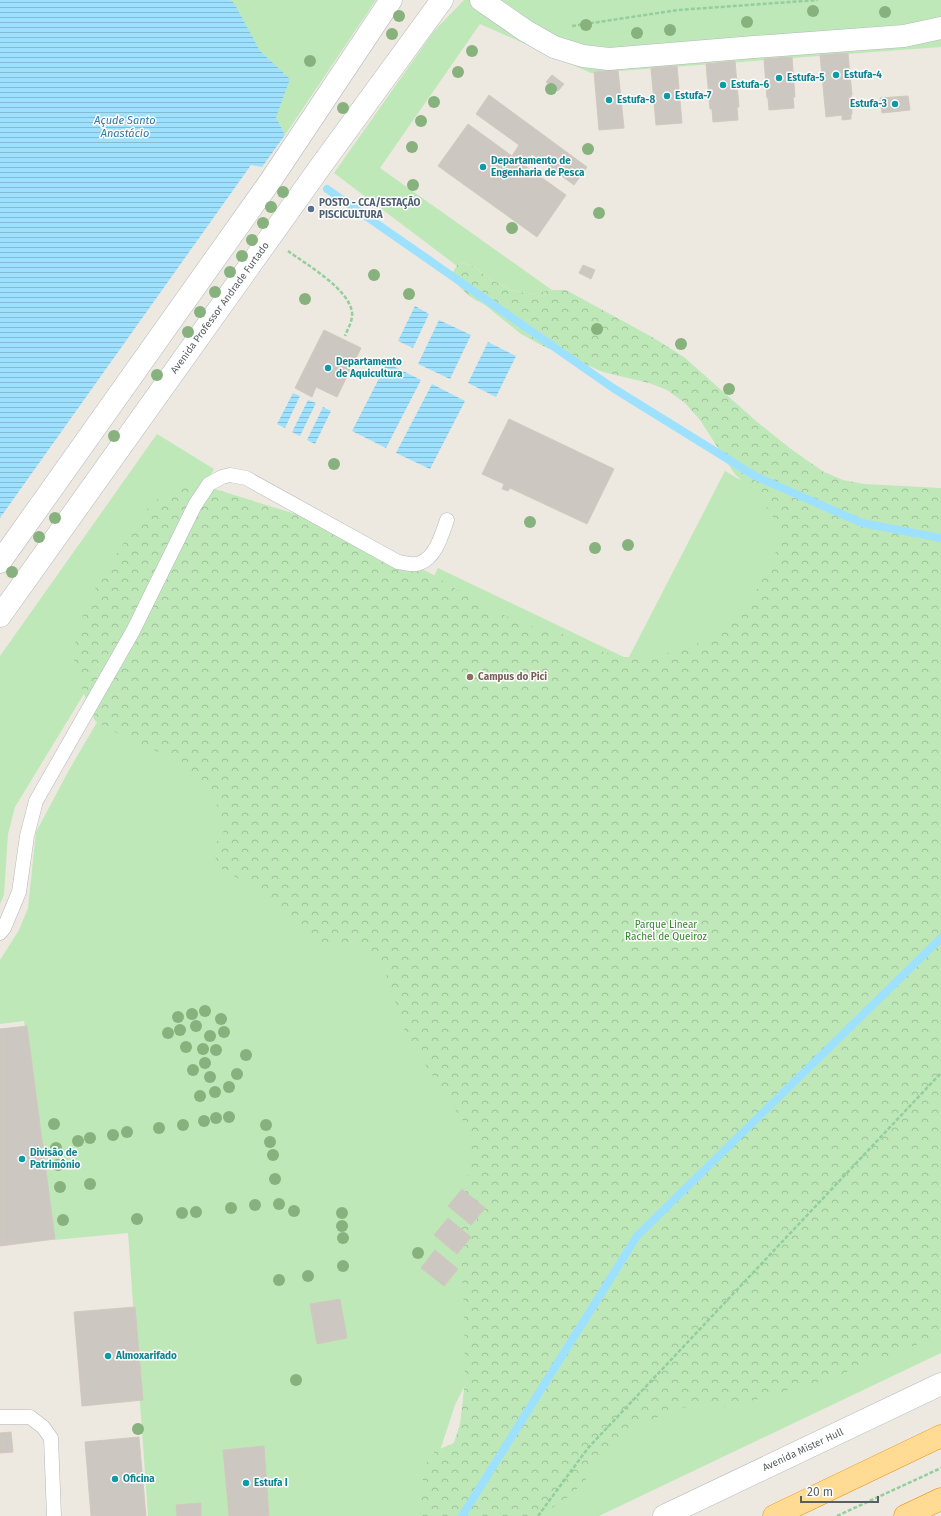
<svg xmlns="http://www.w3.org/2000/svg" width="941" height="1516" font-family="'Fira Sans',sans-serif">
  <defs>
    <pattern id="forest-crowns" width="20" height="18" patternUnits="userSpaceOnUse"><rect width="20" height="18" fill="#bfe8b9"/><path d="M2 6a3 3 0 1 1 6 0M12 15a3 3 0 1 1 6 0" fill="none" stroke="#9ebf9a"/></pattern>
    <pattern id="water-rules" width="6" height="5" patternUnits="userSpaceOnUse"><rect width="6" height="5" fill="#9ee1ff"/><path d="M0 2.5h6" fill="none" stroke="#84bad2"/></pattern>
  </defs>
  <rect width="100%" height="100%" fill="#ede9e0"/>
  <!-- grass -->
  <path fill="#bfe8b9" d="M 230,0 L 376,0 L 285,135 L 276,117 Z
    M 464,0 L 941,0 L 941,47 L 591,73 L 480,24 L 380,168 L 552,290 L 531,294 L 511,290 L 490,279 L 475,267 L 460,262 L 457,266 L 334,173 L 434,31 Z
    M 157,434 L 214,469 L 93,679 L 15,807 L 8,834 L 4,895 L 0,904 L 0,656 Z
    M 725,471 L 757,490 L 828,520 L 516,1283 L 455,1405 L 430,1481 L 424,1516 L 148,1516 L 128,1233 L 54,1240 L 24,1021 L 0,1024 L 0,960 L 19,930 L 28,908 L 36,832 L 69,770 L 224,505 L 432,580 L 438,568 L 628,659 Z
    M 941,1073 L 941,1353 L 599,1516 L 538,1516 Z"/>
  <!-- forest -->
  <path fill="url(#forest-crowns)" d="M 459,262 L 475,267 L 490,279 L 511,290 L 531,294 L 552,290 L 566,290 L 652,337 L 684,357 L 756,421 L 791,449 L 824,472 L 843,480 L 864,484 L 941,488 L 941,1335 L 827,1380 L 785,1391 L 767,1397 L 724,1407 L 706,1404 L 681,1408 L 641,1424 L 624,1435 L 608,1450 L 584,1482 L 566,1499 L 539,1516 L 420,1516 L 424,1467 L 435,1451 L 454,1443 L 460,1424 L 465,1380 L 464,1307 L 461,1261 L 461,1234 L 472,1141 L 465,1124 L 414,1048 L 405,1031 L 385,971 L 369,952 L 345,943 L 324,943 L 305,933 L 289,913 L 272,898 L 218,867 L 213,848 L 225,829 L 217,805 L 205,783 L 188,770 L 171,758 L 113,731 L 95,721 L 88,706 L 74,663 L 76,634 L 90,597 L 133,528 L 146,510 L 158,499 L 179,485 L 205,486 L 315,520 L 389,552 L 432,574 L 486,608 L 537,628 L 560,633 L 604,652 L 623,657 L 651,657 L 675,651 L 699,643 L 719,632 L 735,618 L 749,604 L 772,562 L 780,540 L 777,523 L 765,505 L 734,473 L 700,420 L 685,403 L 667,390 L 649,383 L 603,372 L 541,345 L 521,334 L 485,305 L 469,296 L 450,277 Z"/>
  <!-- water -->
  <path fill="url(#water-rules)" d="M 0,0 L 230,0 L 234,3 L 260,51 L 290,79 L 276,117 L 285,135 L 262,167 L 251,165 L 0,518 Z
    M 415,306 L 429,314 L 413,348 L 398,341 Z
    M 439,320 L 471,335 L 450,379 L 418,364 Z
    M 488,342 L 516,356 L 496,397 L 468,383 Z
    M 387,363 L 421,380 L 386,448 L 352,431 Z
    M 432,384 L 465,401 L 430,469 L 396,453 Z
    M 293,393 L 300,396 L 285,428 L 277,424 Z
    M 308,400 L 316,403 L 300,436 L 292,432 Z
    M 323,407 L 331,411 L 315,444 L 307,440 Z"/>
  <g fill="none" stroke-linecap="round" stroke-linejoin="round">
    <!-- stream -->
    <path stroke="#9ee1ff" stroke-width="8" d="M 327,189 L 613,388 L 755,476 L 862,523 L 941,538
      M 462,1516 L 637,1236 L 941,938"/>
  </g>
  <!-- building -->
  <path fill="#cdc7c1" stroke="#d2c9be" d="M 848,53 L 852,95 L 851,95 L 852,114 L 851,115 L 851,119 L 842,120 L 842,115 L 826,117 L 820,55 Z
    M 792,57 L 795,97 L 793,97 L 794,108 L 769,110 L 768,98 L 767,98 L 764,59 Z
    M 735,61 L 739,107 L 737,107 L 738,120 L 713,122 L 712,109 L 710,109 L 706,64 Z
    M 677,66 L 682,123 L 656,125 L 651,68 Z
    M 618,70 L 624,128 L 599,130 L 594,72 Z
    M 552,75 L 564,84 L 558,91 L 546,82 Z
    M 489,95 L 587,167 L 574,185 L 532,154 L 524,165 L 566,195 L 537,237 L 438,166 L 468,124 L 512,156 L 519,145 L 476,114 Z
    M 908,96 L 910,110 L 882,113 L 880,98 Z
    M 583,265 L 595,270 L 591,279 L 579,273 Z
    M 324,330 L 361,348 L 337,397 L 316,387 L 312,397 L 295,388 Z
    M 509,419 L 614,469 L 587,524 L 510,488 L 508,491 L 502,489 L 504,484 L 482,474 Z
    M 27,1026 L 55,1239 L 0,1246 L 0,1029 Z
    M 462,1189 L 485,1208 L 471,1225 L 448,1206 Z
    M 448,1218 L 471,1237 L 457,1254 L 434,1235 Z
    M 435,1250 L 458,1269 L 444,1286 L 421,1268 Z
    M 340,1299 L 347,1338 L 317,1344 L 310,1304 Z
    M 135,1307 L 143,1400 L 82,1406 L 74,1312 Z
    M 11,1432 L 13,1452 L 0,1453 L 0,1433 Z
    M 139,1437 L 146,1516 L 91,1516 L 85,1442 Z
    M 264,1446 L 269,1516 L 229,1516 L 223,1450 Z
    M 201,1503 L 201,1516 L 177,1516 L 176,1505 Z"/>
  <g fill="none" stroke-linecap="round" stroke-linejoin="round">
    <defs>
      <path id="service" d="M 0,933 L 4,928 L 19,892 L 27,836 L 36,801 L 133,631 L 195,505 L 209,484 L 222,477 L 230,475 L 246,478 L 398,562 C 405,563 414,566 420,563 C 436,557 442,534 447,520
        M 0,1417 L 30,1417 L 43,1427 L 51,1438 L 54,1516"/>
      <path id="minor" d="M 481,0 L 526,31 L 554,47 L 583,56 L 609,59 L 754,47 L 904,36 L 941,28
        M 0,562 L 271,180 L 391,0
        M 0,616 L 323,163 L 442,0"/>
      <path id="secondary" d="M 664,1516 L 941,1384"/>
      <path id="trunk" d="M 774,1516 L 941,1436
        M 905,1516 L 941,1499"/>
    </defs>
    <!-- service casing -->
    <use href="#service" stroke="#b3b8bc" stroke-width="15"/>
    <!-- minor casing -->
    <use href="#minor" stroke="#b3b8bc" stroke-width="23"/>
    <!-- secondary casing -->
    <use href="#secondary" stroke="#b4b9be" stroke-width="23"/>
    <!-- trunk casing -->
    <use href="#trunk" stroke="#ed8500" stroke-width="23"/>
    <!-- path -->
    <path stroke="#94ce9d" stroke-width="2.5" stroke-dasharray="4 2" stroke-linecap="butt" d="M 572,26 L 678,10 L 818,0
      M 288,251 C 307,265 348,288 352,312 C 353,321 348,328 345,336
      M 538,1516 L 588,1448 L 941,1073
      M 837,1516 L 941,1468"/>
    <!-- service -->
    <use href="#service" stroke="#fff" stroke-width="14"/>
    <!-- minor -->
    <use href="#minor" stroke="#fff" stroke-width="22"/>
    <!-- secondary -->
    <use href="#secondary" stroke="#fff" stroke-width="22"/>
    <!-- trunk -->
    <use href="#trunk" stroke="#ffdb94" stroke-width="22"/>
  </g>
  <!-- trees -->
  <g fill="#87b27e">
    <circle cx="813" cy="11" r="6"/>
    <circle cx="885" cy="12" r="6"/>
    <circle cx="399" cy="16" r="6"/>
    <circle cx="747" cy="22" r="6"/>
    <circle cx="586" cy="25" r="6"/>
    <circle cx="670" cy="30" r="6"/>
    <circle cx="637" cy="33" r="6"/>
    <circle cx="392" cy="34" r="6"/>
    <circle cx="472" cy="51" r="6"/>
    <circle cx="310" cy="61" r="6"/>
    <circle cx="458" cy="72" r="6"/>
    <circle cx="551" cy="89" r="6"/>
    <circle cx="434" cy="102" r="6"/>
    <circle cx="343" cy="108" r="6"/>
    <circle cx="421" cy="121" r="6"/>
    <circle cx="412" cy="147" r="6"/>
    <circle cx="588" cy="149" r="6"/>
    <circle cx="413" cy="185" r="6"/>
    <circle cx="283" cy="192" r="6"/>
    <circle cx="271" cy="207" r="6"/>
    <circle cx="599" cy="213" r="6"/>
    <circle cx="263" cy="223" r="6"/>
    <circle cx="512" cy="228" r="6"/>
    <circle cx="252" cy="240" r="6"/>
    <circle cx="242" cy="256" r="6"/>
    <circle cx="230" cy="272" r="6"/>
    <circle cx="374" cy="275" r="6"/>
    <circle cx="215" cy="292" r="6"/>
    <circle cx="409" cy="294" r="6"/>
    <circle cx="305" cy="299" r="6"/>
    <circle cx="200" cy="312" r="6"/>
    <circle cx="597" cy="329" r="6"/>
    <circle cx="188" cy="332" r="6"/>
    <circle cx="681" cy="344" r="6"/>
    <circle cx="157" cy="375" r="6"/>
    <circle cx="729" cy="389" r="6"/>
    <circle cx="114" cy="436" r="6"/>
    <circle cx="334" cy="464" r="6"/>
    <circle cx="55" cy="518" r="6"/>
    <circle cx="530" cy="522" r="6"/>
    <circle cx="39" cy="537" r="6"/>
    <circle cx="628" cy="545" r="6"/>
    <circle cx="595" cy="548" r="6"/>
    <circle cx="12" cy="572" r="6"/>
    <circle cx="205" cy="1011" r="6"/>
    <circle cx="192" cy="1014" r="6"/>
    <circle cx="178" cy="1017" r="6"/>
    <circle cx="221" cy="1019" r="6"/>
    <circle cx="196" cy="1026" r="6"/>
    <circle cx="180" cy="1030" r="6"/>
    <circle cx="224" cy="1032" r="6"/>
    <circle cx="168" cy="1033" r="6"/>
    <circle cx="210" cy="1036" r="6"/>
    <circle cx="186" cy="1047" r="6"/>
    <circle cx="203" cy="1049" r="6"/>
    <circle cx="216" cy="1050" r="6"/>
    <circle cx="246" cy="1055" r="6"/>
    <circle cx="205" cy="1063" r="6"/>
    <circle cx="193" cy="1070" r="6"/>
    <circle cx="237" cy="1074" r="6"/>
    <circle cx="210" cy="1077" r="6"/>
    <circle cx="229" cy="1087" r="6"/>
    <circle cx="215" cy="1092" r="6"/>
    <circle cx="200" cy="1096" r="6"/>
    <circle cx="229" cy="1117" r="6"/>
    <circle cx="216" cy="1118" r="6"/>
    <circle cx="204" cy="1121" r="6"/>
    <circle cx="54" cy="1124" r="6"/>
    <circle cx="183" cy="1125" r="6"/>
    <circle cx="266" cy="1125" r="6"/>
    <circle cx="159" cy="1128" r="6"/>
    <circle cx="127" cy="1132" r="6"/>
    <circle cx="113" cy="1135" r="6"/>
    <circle cx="90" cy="1138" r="6"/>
    <circle cx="78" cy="1141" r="6"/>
    <circle cx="270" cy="1142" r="6"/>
    <circle cx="56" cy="1148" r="6"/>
    <circle cx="273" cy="1155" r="6"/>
    <circle cx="58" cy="1165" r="6"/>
    <circle cx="275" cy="1179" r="6"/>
    <circle cx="90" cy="1184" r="6"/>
    <circle cx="60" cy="1187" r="6"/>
    <circle cx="279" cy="1204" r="6"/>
    <circle cx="255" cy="1205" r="6"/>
    <circle cx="231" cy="1208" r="6"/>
    <circle cx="294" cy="1211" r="6"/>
    <circle cx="196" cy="1212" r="6"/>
    <circle cx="182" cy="1213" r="6"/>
    <circle cx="342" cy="1213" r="6"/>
    <circle cx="137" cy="1219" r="6"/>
    <circle cx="63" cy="1220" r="6"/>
    <circle cx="342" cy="1226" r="6"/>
    <circle cx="343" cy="1238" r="6"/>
    <circle cx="418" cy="1253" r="6"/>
    <circle cx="343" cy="1266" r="6"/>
    <circle cx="308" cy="1276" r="6"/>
    <circle cx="279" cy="1280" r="6"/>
    <circle cx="296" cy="1380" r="6"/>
    <circle cx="138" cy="1429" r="6"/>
  </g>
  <!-- markers -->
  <g fill="#0f9aa8" stroke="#fff" stroke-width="1.5">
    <circle cx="836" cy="75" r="4"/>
    <circle cx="779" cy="78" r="4"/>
    <circle cx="723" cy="85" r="4"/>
    <circle cx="667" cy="96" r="4"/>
    <circle cx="609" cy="100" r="4"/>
    <circle cx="895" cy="104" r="4"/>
    <circle cx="483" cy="167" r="4"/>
    <circle cx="328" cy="368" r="4"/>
    <circle cx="22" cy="1159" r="4"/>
    <circle cx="108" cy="1356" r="4"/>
    <circle cx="115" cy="1479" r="4"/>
    <circle cx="246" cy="1483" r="4"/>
  </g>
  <circle fill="#5c6f8a" stroke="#fff" stroke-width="1.5" cx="311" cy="209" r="4"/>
  <circle fill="#8d6e63" stroke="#fff" stroke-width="1.5" cx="470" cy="677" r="4"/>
  <g text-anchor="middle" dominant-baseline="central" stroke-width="3" stroke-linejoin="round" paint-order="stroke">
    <!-- culture labels -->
    <g font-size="10" font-weight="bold" fill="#0d838f" stroke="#fff" text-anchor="start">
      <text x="844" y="75">Estufa-4</text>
      <text x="787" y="78">Estufa-5</text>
      <text x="731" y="85">Estufa-6</text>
      <text x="675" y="96">Estufa-7</text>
      <text x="617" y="100">Estufa-8</text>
      <text x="887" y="104" text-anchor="end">Estufa-3</text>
      <text x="491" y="161">Departamento de<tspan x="491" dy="12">Engenharia de Pesca</tspan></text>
      <text x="336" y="362">Departamento<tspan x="336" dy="12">de Aquicultura</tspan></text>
      <text x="30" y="1153">Divisão de<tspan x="30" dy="12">Patrimônio</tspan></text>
      <text x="116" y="1356">Almoxarifado</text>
      <text x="123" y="1479">Oficina</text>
      <text x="254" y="1483">Estufa I</text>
    </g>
    <!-- service labels -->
    <g font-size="10" font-weight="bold" fill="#4e5e75" stroke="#fff" text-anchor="start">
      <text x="319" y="203">POSTO - CCA/ESTAÇÃO<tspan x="319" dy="12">PISCICULTURA</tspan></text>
    </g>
    <!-- street labels -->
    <g font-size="10" fill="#595e62" stroke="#fff">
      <text transform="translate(220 308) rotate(-54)">Avenida Professor Andrade Furtado</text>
      <text transform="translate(803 1450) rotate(-25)">Avenida Mister Hull</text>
    </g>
    <!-- education labels -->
    <g font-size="10" font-weight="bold" fill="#785e54" stroke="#fff" text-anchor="start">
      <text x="478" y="677">Campus do Pici</text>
    </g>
    <!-- park labels -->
    <g font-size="10" fill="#34852d" stroke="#fff">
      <text x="666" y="925">Parque Linear<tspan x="666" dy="12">Rachel de Queiroz</tspan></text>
    </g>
    <!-- water labels -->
    <g font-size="11" font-style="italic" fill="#2f78a7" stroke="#fff">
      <text x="125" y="120">Açude Santo<tspan x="125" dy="13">Anastácio</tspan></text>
    </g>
  </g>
  <!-- scale -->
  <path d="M801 1496v6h77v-6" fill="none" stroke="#595e62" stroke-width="2"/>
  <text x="807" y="1496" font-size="12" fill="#595e62" stroke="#ffffff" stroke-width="3" paint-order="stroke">20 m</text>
</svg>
